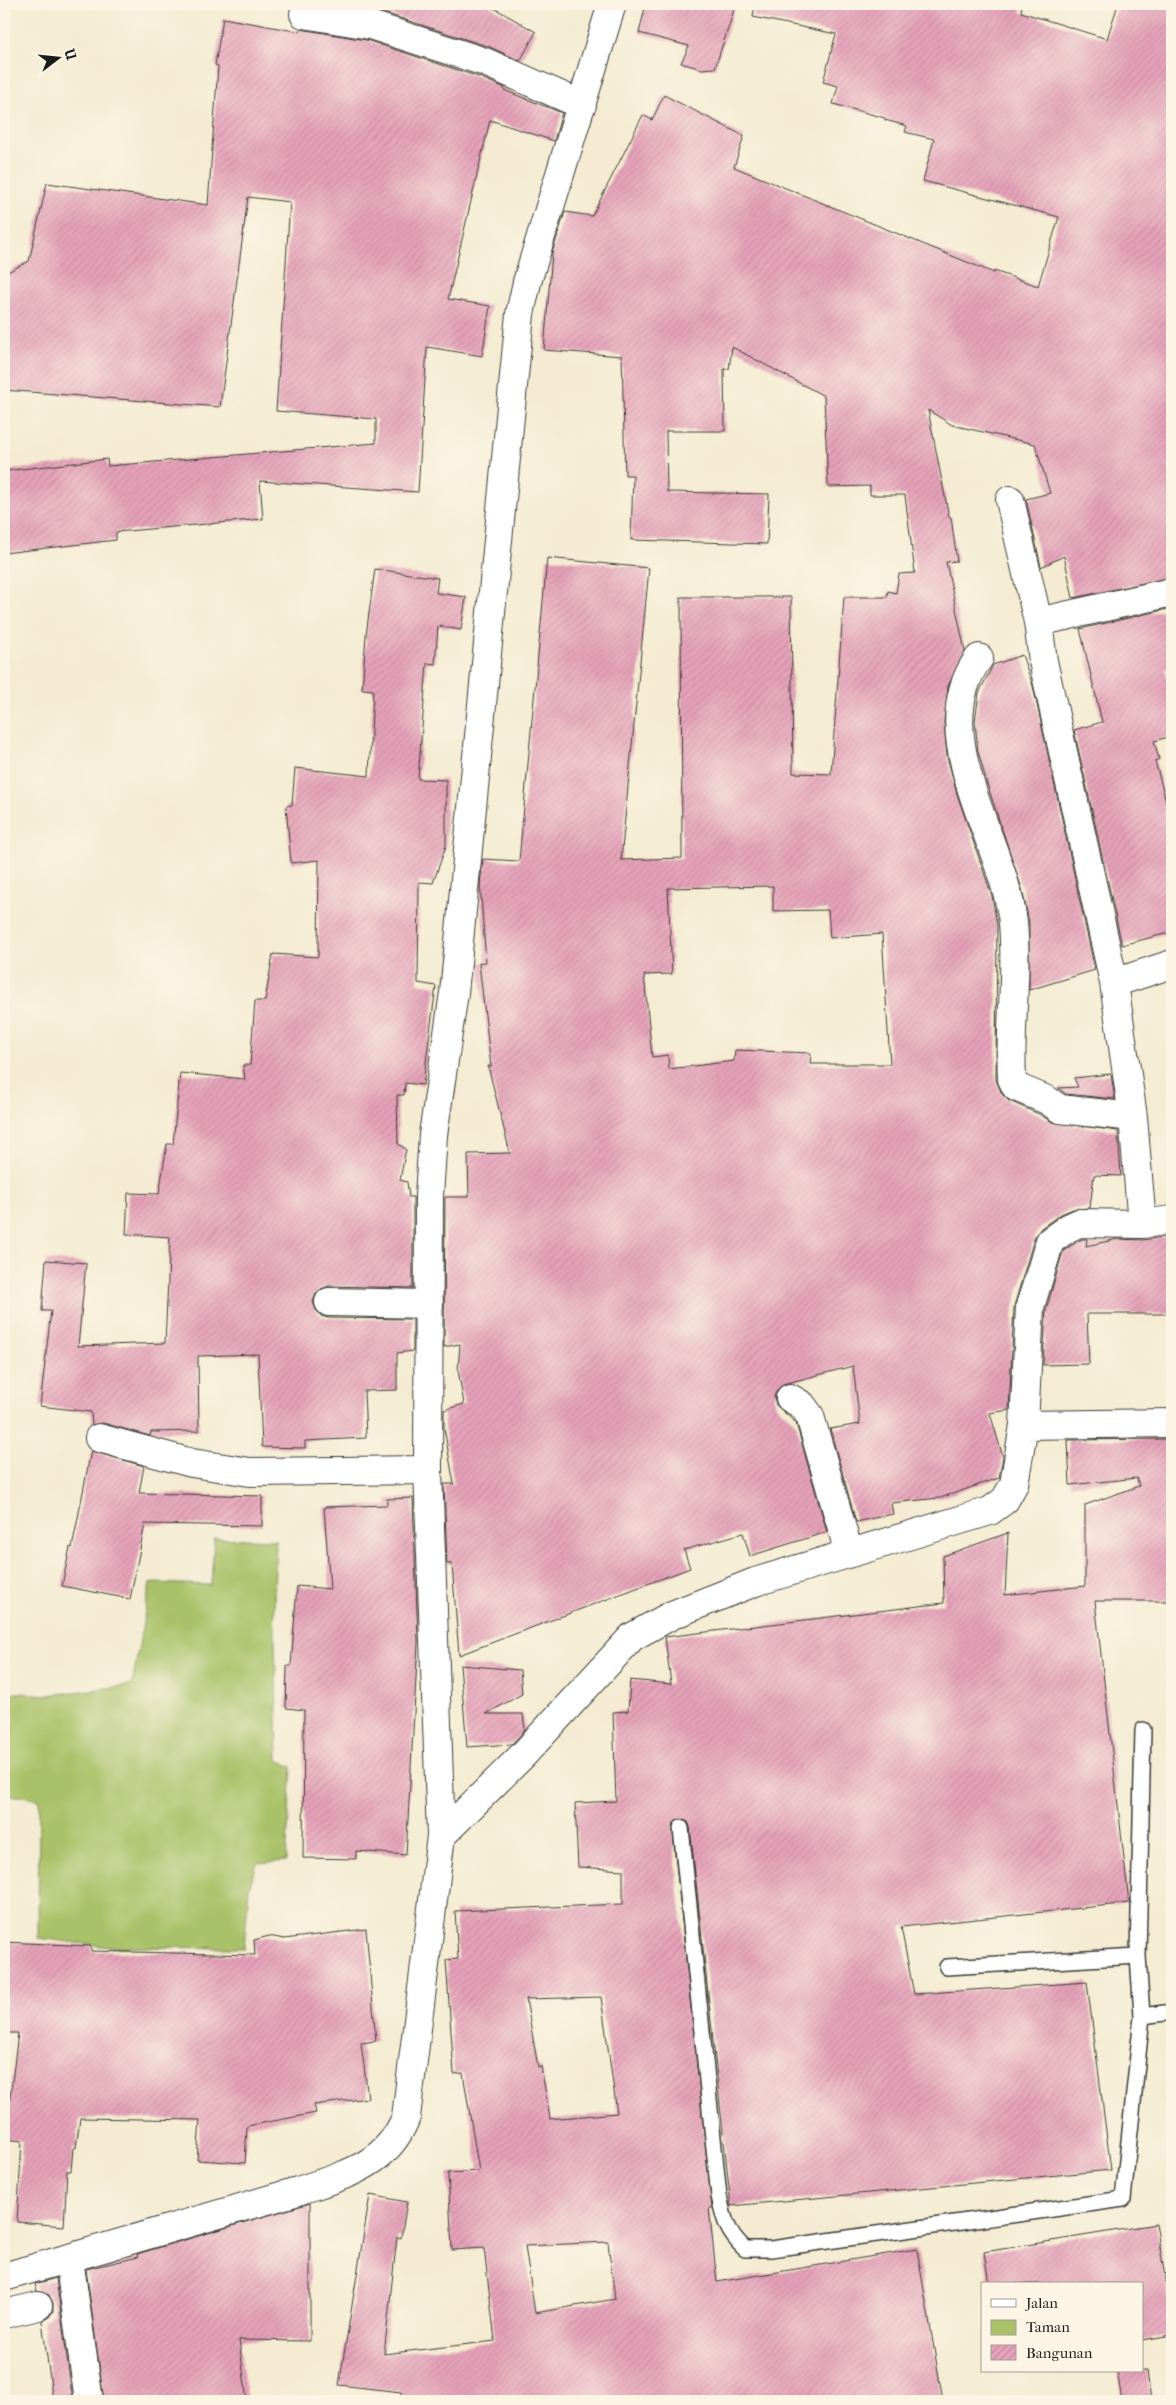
<svg xmlns="http://www.w3.org/2000/svg" width="1176" height="2405" font-family="'IM FELL French Canon',serif">
  <defs>
    <pattern id="building-hatch" width="6" height="6" patternUnits="userSpaceOnUse" patternTransform="scale(1.25)"><rect width="6" height="6" fill="#e6a2b9"/><path d="M-1 1l2-2M0 6l6-6M5 7l2-2" fill="none" stroke="#c58b9e"/></pattern>
  </defs>
  <rect width="100%" height="100%" fill="#fcf5e5"/>
  <filter id="ink" filterUnits="userSpaceOnUse"><feTurbulence type="fractalNoise" baseFrequency=".02" numOctaves="2"/><feDisplacementMap in="SourceGraphic" scale="10" xChannelSelector="R" yChannelSelector="G"/><feConvolveMatrix kernelMatrix="1 2 1 2 8 2 1 2 1" color-interpolation-filters="sRGB"/></filter>
  <filter id="wash" filterUnits="userSpaceOnUse"><feTurbulence type="fractalNoise" baseFrequency=".0096" numOctaves="4" result="noise"/><feDisplacementMap in="SourceGraphic" scale="20" xChannelSelector="R" yChannelSelector="G"/><feGaussianBlur stdDeviation="1.12" result="paint"/><feColorMatrix in="noise" values="0 0 0 0 0 0 0 0 0 0 0 0 0 0 0 0 0 1.4 0 .05"/><feComposite in="paint" operator="in"/></filter>
  <g filter="url(#wash)">
    <rect width="100%" height="100%" fill="#f4ebd2"/>
    <!-- green -->
    <path fill="#a9c167" stroke="#626e42" d="M 214,1538 L 276,1540 L 274,1597 L 278,1760 L 292,1767 L 286,1861 L 257,1863 L 249,1888 L 244,1948 L 109,1947 L 38,1938 L 39,1800 L 23,1796 L 4,1796 L 4,1692 L 49,1695 L 132,1685 L 150,1583 L 211,1585 Z"/>
    <g id="blocks">
      <!-- building -->
      <path fill="url(#building-hatch)" fill-rule="evenodd" d="M 338,4 L 487,4 L 536,32 L 520,61 L 490,47 L 375,10 Z
        M 646,4 L 736,4 L 715,68 L 702,69 L 681,63 L 689,46 L 639,33 Z
        M 755,4 L 1022,4 L 1021,12 L 1107,39 L 1118,4 L 1172,4 L 1172,577 L 1073,598 L 1064,556 L 1041,567 L 1026,499 L 1050,493 L 1035,444 L 952,425 L 928,410 L 949,517 L 951,517 L 957,561 L 946,562 L 965,651 L 948,686 L 944,722 L 947,756 L 957,794 L 992,896 L 997,925 L 996,1080 L 1002,1094 L 1009,1101 L 1039,1114 L 1052,1122 L 1118,1131 L 1121,1176 L 1094,1175 L 1090,1208 L 1073,1209 L 1061,1214 L 1041,1228 L 1035,1236 L 1014,1306 L 1009,1410 L 990,1413 L 1003,1457 L 999,1478 L 940,1498 L 891,1503 L 893,1514 L 856,1522 L 830,1429 L 860,1424 L 853,1366 L 783,1384 L 776,1391 L 774,1397 L 776,1405 L 796,1423 L 827,1532 L 750,1556 L 743,1533 L 684,1550 L 690,1568 L 459,1655 L 452,1564 L 447,1564 L 444,1484 L 454,1484 L 444,1428 L 444,1410 L 464,1404 L 458,1370 L 460,1344 L 444,1347 L 445,1197 L 469,1197 L 468,1154 L 510,1153 L 488,1066 L 491,1067 L 479,963 L 486,962 L 480,884 L 483,859 L 519,861 L 547,558 L 649,568 L 621,860 L 682,858 L 681,597 L 791,597 L 793,773 L 831,774 L 844,597 L 887,597 L 888,591 L 896,593 L 899,574 L 915,573 L 905,495 L 870,495 L 870,486 L 828,487 L 824,396 L 732,347 L 729,369 L 724,369 L 725,431 L 666,431 L 667,492 L 769,494 L 767,544 L 631,540 L 633,475 L 625,475 L 622,356 L 544,350 L 552,253 L 565,212 L 592,216 L 643,115 L 652,120 L 664,95 L 744,136 L 734,167 L 994,273 L 994,271 L 1038,286 L 1059,217 L 923,181 L 934,139 L 905,132 L 907,126 L 885,120 L 885,118 L 833,104 L 838,86 L 823,82 L 836,34 L 753,17 ZM 773,886 L 773,911 L 828,910 L 830,938 L 882,934 L 890,1064 L 810,1064 L 811,1053 L 735,1050 L 734,1061 L 669,1069 L 668,1055 L 652,1057 L 644,975 L 672,974 L 668,888 Z
        M 223,18 L 300,32 L 300,29 L 366,40 L 479,77 L 505,88 L 504,90 L 562,113 L 554,141 L 490,120 L 448,299 L 490,306 L 482,356 L 427,347 L 418,492 L 260,481 L 263,519 L 116,532 L 116,540 L 4,553 L 4,471 L 107,459 L 108,466 L 376,443 L 376,419 L 276,411 L 290,202 L 248,197 L 220,407 L 4,390 L 4,274 L 29,261 L 47,183 L 208,205 L 218,66 L 215,65 Z
        M 375,569 L 438,578 L 436,593 L 466,597 L 461,630 L 438,626 L 435,664 L 427,663 L 418,779 L 446,780 L 446,846 L 433,883 L 419,882 L 418,983 L 436,986 L 423,1085 L 405,1083 L 404,1095 L 397,1095 L 398,1144 L 406,1149 L 400,1180 L 407,1182 L 409,1197 L 413,1197 L 413,1288 L 329,1286 L 321,1289 L 316,1294 L 313,1302 L 316,1310 L 321,1316 L 328,1318 L 413,1319 L 413,1351 L 397,1353 L 397,1390 L 364,1391 L 366,1438 L 305,1441 L 305,1448 L 262,1447 L 258,1354 L 198,1356 L 199,1431 L 151,1432 L 150,1436 L 103,1423 L 92,1425 L 91,1412 L 40,1406 L 51,1311 L 42,1311 L 46,1260 L 86,1263 L 78,1346 L 165,1343 L 170,1237 L 126,1234 L 128,1193 L 159,1194 L 167,1144 L 173,1144 L 180,1073 L 245,1079 L 243,1065 L 250,1065 L 255,1001 L 265,1001 L 273,954 L 318,957 L 319,860 L 291,863 L 286,806 L 292,805 L 295,768 L 369,776 L 373,690 L 362,689 L 366,635 Z
        M 1172,608 L 1172,668 L 1165,669 L 1172,696 L 1172,736 L 1154,741 L 1159,759 L 1155,761 L 1172,823 L 1172,932 L 1122,945 L 1074,730 L 1102,722 L 1080,629 Z
        M 1022,655 L 1033,686 L 1095,970 L 1029,990 L 1029,922 L 1022,889 L 987,784 L 978,751 L 975,721 L 979,693 L 993,665 Z
        M 1111,1074 L 1115,1099 L 1066,1094 L 1058,1088 L 1078,1087 L 1074,1078 Z
        M 1172,1236 L 1172,1314 L 1087,1314 L 1089,1364 L 1043,1365 L 1046,1310 L 1063,1251 L 1082,1239 L 1087,1239 L 1086,1246 L 1118,1239 L 1143,1240 Z
        M 1169,1439 L 1172,1488 L 1172,1601 L 1095,1601 L 1129,1903 L 901,1927 L 914,1994 L 1087,1982 L 1111,2170 L 731,2206 L 690,1827 L 688,1822 L 681,1819 L 672,1825 L 712,2208 L 709,2208 L 717,2282 L 917,2249 L 943,2401 L 402,2401 L 401,2392 L 339,2385 L 370,2195 L 407,2202 L 401,2238 L 397,2237 L 384,2354 L 495,2341 L 484,2248 L 452,2250 L 448,2173 L 479,2171 L 463,2073 L 454,2074 L 446,1960 L 458,1959 L 455,1911 L 623,1904 L 623,1870 L 578,1867 L 575,1803 L 616,1801 L 613,1712 L 628,1711 L 630,1680 L 671,1684 L 665,1637 L 944,1603 L 943,1556 L 1008,1533 L 1005,1595 L 1085,1586 L 1085,1505 L 1139,1486 L 1137,1478 L 1070,1485 L 1068,1440 ZM 601,1997 L 617,2113 L 550,2119 L 541,2066 L 538,2067 L 526,1999 ZM 608,2242 L 615,2299 L 535,2313 L 525,2246 Z
        M 91,1451 L 144,1466 L 139,1493 L 262,1496 L 262,1526 L 145,1524 L 130,1599 L 62,1586 L 70,1547 L 72,1548 Z
        M 413,1498 L 418,1642 L 406,1855 L 356,1851 L 356,1859 L 303,1858 L 304,1710 L 286,1708 L 287,1666 L 291,1666 L 297,1586 L 330,1589 L 324,1507 L 387,1505 L 387,1499 Z
        M 460,1665 L 520,1670 L 522,1694 L 486,1714 L 523,1714 L 525,1730 L 512,1744 L 467,1747 Z
        M 366,1929 L 376,2041 L 361,2043 L 368,2098 L 314,2105 L 316,2113 L 247,2126 L 245,2163 L 197,2160 L 200,2120 L 80,2118 L 76,2148 L 73,2148 L 71,2171 L 67,2171 L 64,2226 L 17,2222 L 22,2141 L 5,2139 L 18,2033 L 4,2033 L 4,1942 L 91,1946 L 91,1951 L 255,1955 L 254,1940 L 269,1936 L 284,1939 Z
        M 310,2203 L 310,2341 L 239,2340 L 247,2401 L 104,2401 L 86,2269 L 138,2257 L 137,2254 Z
        M 1156,2224 L 1172,2318 L 1172,2335 L 1142,2340 L 1142,2284 L 989,2284 L 984,2252 Z
        M 56,2278 L 73,2401 L 53,2401 L 42,2321 L 49,2317 L 53,2311 L 53,2303 L 49,2295 L 37,2291 L 35,2284 Z
        M 1117,2371 L 1147,2371 L 1151,2401 L 1122,2401 Z"/>
    </g>
  </g>
  <g filter="url(#ink)">
    <use href="#blocks" fill-opacity="0" stroke="#3c3b37" stroke-width="1"/>
    <g fill="none" stroke-linecap="round" stroke-linejoin="round">
      <defs>
        <path id="lane" d="M 681,1828 L 719,2196 C 724,2220 727,2232 745,2249 L 771,2249 L 1123,2199 L 1142,2016 L 1138,1956 L 1143,1730
          M 947,1967 L 1138,1956
          M 1142,2016 L 1172,2012"/>
        <path id="street" d="M 304,14 L 370,25 L 485,62 L 582,105
          M 1010,500 L 1038,622
          M 979,658 C 922,734 1005,843 1013,923 C 1018,975 1009,1027 1012,1079 L 1016,1087 L 1047,1100 L 1060,1109 L 1133,1117
          M 1114,983 L 1172,964
          M 1142,1224 L 1133,1117 L 1114,983 L 1043,661 L 1038,622 L 1172,592
          M 329,1302 L 429,1304
          M 790,1398 L 802,1405 L 810,1416 L 849,1553
          M 1024,1425 L 1172,1423
          M 99,1438 L 192,1463 L 250,1472 L 428,1470
          M 441,1836 L 523,1755 L 632,1637 L 672,1615 L 755,1582 L 990,1511 L 1005,1500 L 1014,1484 L 1024,1425 L 1030,1307 L 1050,1241 L 1068,1228 L 1079,1223 L 1142,1224 L 1172,1220
          M 69,2259 L 89,2401
          M 4,2314 L 38,2306"/>
        <path id="secondary" d="M 4,2277 L 298,2191 C 344,2175 387,2166 406,2117 L 441,1836 L 428,1470 L 429,1196 L 433,1135 L 454,993 L 520,314 L 527,282 L 612,4"/>
      </defs>
      <!-- lane casing -->
      <use href="#lane" stroke="#3c3b37" stroke-width="18"/>
      <!-- street casing -->
      <use href="#street" stroke="#3c3b37" stroke-width="30"/>
      <!-- secondary casing -->
      <use href="#secondary" stroke="#3c3b37" stroke-width="30"/>
      <!-- lane -->
      <use href="#lane" stroke="#fff" stroke-width="15"/>
      <!-- street -->
      <use href="#street" stroke="#fff" stroke-width="28"/>
      <!-- secondary -->
      <use href="#secondary" stroke="#fff" stroke-width="28"/>
    </g>
  </g>
  <!-- margin -->
  <rect width="1176" height="2405" fill="none" stroke="#fcf5e5" stroke-width="20"/>
  <!-- legend -->
  <rect x="981" y="2282" width="162" height="90" fill="#fcf5e5" stroke="#a29e95"/>
  <rect x="991" y="2299" width="25" height="8" fill="#ffffff" stroke="#a29e95"/>
  <text x="1026" y="2308" font-size="15" fill="#1c1c1c">Jalan</text>
  <rect x="991" y="2320" width="25" height="15" fill="#a9c167" stroke="#a29e95"/>
  <text x="1026" y="2332" font-size="15" fill="#1c1c1c">Taman</text>
  <rect x="991" y="2345" width="25" height="15" fill="url(#building-hatch)" stroke="#a29e95"/>
  <text x="1026" y="2358" font-size="15" fill="#1c1c1c">Bangunan</text>
  <!-- north arrow -->
  <g transform="translate(58 58) rotate(74)" stroke="#fcf5e5" stroke-width="4" paint-order="stroke">
  <path d="M0-4L9 19L0 12L-9 19Z" fill="#1c1c1c"/>
  <text y="-8" font-size="14" font-weight="bold" text-anchor="middle" fill="#1c1c1c">U</text>
  </g>
</svg>
